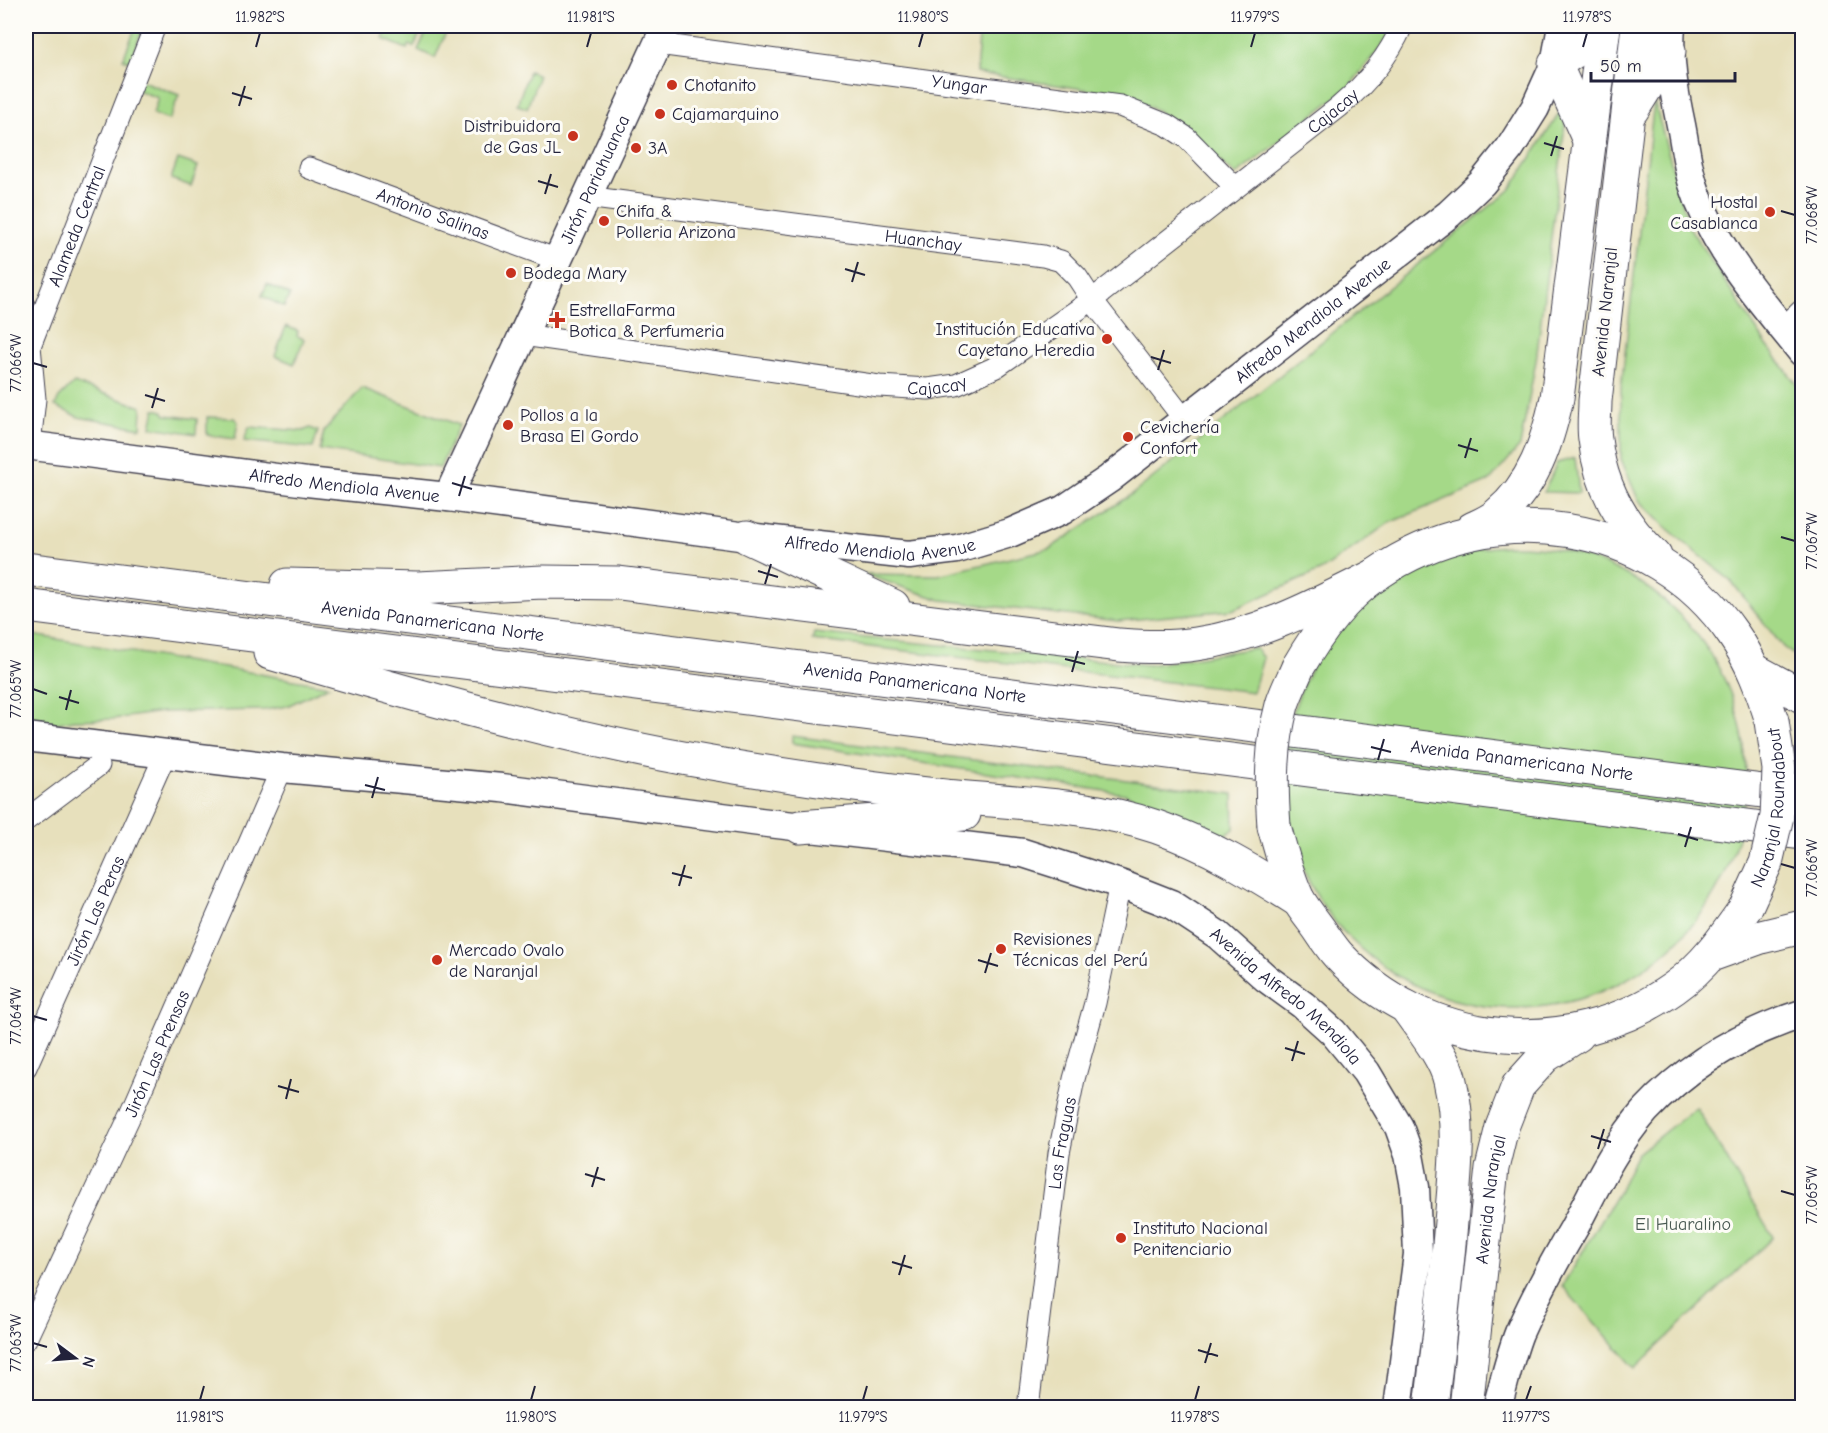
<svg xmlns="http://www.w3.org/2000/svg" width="1828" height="1433" font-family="'Comic Neue',sans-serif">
  <rect width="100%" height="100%" fill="#fdfcf7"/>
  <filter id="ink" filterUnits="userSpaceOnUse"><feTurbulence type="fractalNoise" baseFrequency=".0167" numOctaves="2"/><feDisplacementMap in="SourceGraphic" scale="12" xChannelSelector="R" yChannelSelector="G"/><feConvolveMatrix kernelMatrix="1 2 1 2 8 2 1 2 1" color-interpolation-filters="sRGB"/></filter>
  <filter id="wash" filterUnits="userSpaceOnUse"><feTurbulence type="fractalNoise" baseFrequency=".008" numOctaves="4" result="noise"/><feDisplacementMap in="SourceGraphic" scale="24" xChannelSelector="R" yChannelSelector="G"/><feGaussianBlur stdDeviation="1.35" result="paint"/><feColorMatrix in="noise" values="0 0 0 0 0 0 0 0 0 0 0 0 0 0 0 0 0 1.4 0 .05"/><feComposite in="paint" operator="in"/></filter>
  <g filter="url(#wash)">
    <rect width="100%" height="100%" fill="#e7e0bc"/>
    <!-- green -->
    <path fill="#a5d988" stroke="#647e62" stroke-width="1.5" d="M 136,26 L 144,26 L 130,62 L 123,59 Z
      M 388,26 L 423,26 L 414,47 L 409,45 L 407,49 L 383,39 Z
      M 429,26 L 446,32 L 435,58 L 418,50 Z
      M 980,26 L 1393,26 L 1389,36 L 1348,88 L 1236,175 L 1157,110 L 1130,99 L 1103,92 L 976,73 Z
      M 529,71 L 539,75 L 527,108 L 517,105 Z
      M 137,79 L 179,95 L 169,120 L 153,114 L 158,98 L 134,89 Z
      M 1568,100 L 1536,361 L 1520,446 L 1490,481 L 1389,523 L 1322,570 L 1232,610 L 1118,621 L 941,600 L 863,574 L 938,575 L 1049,549 L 1134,493 L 1510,190 Z
      M 1654,101 L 1689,227 L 1766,344 L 1802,391 L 1802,661 L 1783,647 L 1731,581 L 1668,529 L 1638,499 L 1621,459 L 1621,388 Z
      M 178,159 L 198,166 L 191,186 L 171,179 Z
      M 267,284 L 290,295 L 284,307 L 262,296 Z
      M 286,326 L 298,331 L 297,336 L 304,339 L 294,364 L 275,356 Z
      M 74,383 L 142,407 L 141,428 L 78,417 L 55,406 L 59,398 Z
      M 362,388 L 459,425 L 440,468 L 320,450 L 324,431 Z
      M 155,409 L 163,411 L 166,415 L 197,419 L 196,434 L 151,427 Z
      M 207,417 L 234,418 L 238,422 L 235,439 L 207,435 Z
      M 249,427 L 303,431 L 310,428 L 318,431 L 313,448 L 244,441 Z
      M 1575,458 L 1579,493 L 1544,492 L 1557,463 Z
      M1284 777a231 231 0 1 1 462 0a231 231 0 1 1-462 0Z
      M 814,633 L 1149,665 L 1255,648 L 1263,658 L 1253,692 L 812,640 Z
      M 26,634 L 45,637 L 329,686 L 287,706 L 265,710 L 162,712 L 113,719 L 73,720 L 49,725 L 26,720 Z
      M 792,736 L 1233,794 L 1234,829 L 1224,837 L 1125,794 L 792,743 Z
      M 1696,1107 L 1773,1237 L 1635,1368 L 1562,1286 L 1619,1191 L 1637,1154 Z"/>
  </g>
  <g filter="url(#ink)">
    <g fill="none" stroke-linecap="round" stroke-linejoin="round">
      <defs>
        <g id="street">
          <path id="s1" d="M 658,44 L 1120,106 L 1167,125 L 1187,138 L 1235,187"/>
          <path id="s2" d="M 309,168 L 558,260"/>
          <path id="s3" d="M 586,197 L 1043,256 L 1061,261 L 1077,277 L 1092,300 L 1184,419"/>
          <path d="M 1783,328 L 1802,310"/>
          <path id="s4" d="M 523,335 L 879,386 L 928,389 L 956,385 L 996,367 L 1092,300 L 1339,107 C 1366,84 1388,58 1402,26"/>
          <path id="s5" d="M 31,435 L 35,399 L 30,346 L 155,26"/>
          <path d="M 26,820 L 99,765"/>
          <path id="s6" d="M 26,1067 L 165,755"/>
          <path id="s7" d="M 26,1339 L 129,1118 L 282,768"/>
          <path id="s8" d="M 1028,1408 L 1059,1153 L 1074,1079 L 1095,1003 L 1120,884"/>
        </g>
        <g id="secondary">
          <path d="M 1671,26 C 1668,59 1674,92 1681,125 C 1685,145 1687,165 1693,184 C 1713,248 1761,301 1802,352"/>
          <path id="s9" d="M 26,445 L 307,482 L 448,497 L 747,537 L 909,555 L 957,549 L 1010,533 L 1063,510 L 1109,479 L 1449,214 L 1482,183 L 1510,148 L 1535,108 L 1555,64 L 1562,26"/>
          <path id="s10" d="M 448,497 L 666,26"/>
          <path id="s11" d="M 26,737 L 282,768 L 502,788 L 760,822 L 1023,853 L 1120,884 L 1171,904 L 1218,935 L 1266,978 L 1303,1005 L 1333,1032 L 1366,1072 L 1399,1127 L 1409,1155 L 1415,1187 L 1418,1254 L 1398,1408"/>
          <path d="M 1497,1408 C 1504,1383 1510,1356 1519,1333 C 1535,1297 1554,1262 1574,1228 C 1595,1188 1615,1145 1645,1111 C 1688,1065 1743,1033 1802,1014"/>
        </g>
        <g id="highway">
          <path d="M 1638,26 L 1595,401 C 1595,413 1593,427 1595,439 C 1600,485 1622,525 1655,556"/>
          <path d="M 1632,110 L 1669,51 L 1647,26"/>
          <path d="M 1589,140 L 1555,64 L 1603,33"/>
          <path d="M 1472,529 C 1480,525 1490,521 1497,515 C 1534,485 1547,443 1557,398 L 1604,26"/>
          <path d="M 747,537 L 893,606"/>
          <path id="s12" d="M 26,569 L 1802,796"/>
          <path d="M 287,585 L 418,588 L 543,582 L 619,583 L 1119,645 C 1145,647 1171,648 1196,644 C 1261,635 1318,604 1376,575"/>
          <path d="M 26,606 L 1802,833"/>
          <path d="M 270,653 C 417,696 566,739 717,764 C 793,777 869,788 945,796 C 1016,803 1090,804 1157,827 C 1209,845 1253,872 1299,901"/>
          <path d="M 1298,667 C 1319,631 1343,598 1377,574 C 1491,495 1653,517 1733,634 C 1752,661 1762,690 1772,721"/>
          <path d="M 1754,670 L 1802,696"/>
          <path d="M 1274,826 C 1281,851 1287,876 1298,899 C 1304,910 1312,919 1319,929 C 1325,938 1331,947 1338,955 C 1426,1049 1569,1062 1674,988 C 1704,967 1725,937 1746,907"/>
          <path d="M 800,827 L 964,814"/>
          <path d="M 1711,955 L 1761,937 L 1802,927"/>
          <path d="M 1406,1007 C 1420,1027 1445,1057 1450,1081 C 1461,1127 1455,1175 1451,1222 C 1446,1284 1438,1346 1431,1408"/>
          <path id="s13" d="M 1466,1408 L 1492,1168 L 1502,1127 L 1518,1086 L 1545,1056 L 1578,1035"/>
        </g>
      </defs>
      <!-- street casing -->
      <use href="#street" stroke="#403e4e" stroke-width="23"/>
      <!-- secondary casing -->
      <use href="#secondary" stroke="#403e4e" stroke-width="31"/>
      <!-- highway casing -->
      <use href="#highway" stroke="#403e4e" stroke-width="35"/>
      <!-- street -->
      <use href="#street" stroke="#fff" stroke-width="21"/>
      <!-- secondary -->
      <use href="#secondary" stroke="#fff" stroke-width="28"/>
      <!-- highway -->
      <use href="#highway" stroke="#fff" stroke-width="33"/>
      <defs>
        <g id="highway-bridge">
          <path d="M 1274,826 C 1271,785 1271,746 1282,705 C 1286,692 1293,679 1298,667"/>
          <path id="s14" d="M 1746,907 L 1766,863 L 1777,816 L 1779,769 L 1772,721"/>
        </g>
      </defs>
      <!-- highway-bridge casing -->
      <use href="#highway-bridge" stroke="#403e4e" stroke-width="35" stroke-linecap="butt"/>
      <!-- highway-bridge -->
      <use href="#highway-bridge" stroke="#fff" stroke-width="33"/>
    </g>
  </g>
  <!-- ticks -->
  <path fill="none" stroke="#22223b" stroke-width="2" d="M 256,47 L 260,33M 587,47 L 591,33M 919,47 L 923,33M 1251,47 L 1255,33M 1583,47 L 1587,33M 232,93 L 252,99M 239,106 L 245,86M 1544,143 L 1564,149M 1551,156 L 1557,136M 538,181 L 558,187M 545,194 L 551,174M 1781,211 L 1795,215M 845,269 L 865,275M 852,282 L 858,262M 1151,357 L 1171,363M 33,363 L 47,367M 1158,370 L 1164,350M 145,395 L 165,401M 152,408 L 158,388M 1458,445 L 1478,451M 1465,458 L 1471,438M 452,483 L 472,489M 459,496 L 465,476M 1781,537 L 1795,541M 758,571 L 778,577M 765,584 L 771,564M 1065,659 L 1085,664M 1072,672 L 1078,651M 33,689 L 47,694M 59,697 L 79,703M 66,710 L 71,690M 1371,747 L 1391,752M 1378,760 L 1384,739M 365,785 L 385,790M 372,798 L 378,777M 1678,834 L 1698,840M 1685,847 L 1691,827M 1781,864 L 1795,868M 672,873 L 692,878M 679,886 L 685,865M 978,960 L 998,966M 985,973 L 991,953M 33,1016 L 47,1020M 1285,1048 L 1305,1054M 1292,1061 L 1298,1041M 278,1086 L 299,1092M 286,1099 L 291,1079M 1591,1136 L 1611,1142M 1598,1149 L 1604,1129M 585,1174 L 605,1180M 592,1187 L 598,1167M 1781,1191 L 1795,1195M 892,1262 L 912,1268M 899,1275 L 905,1255M 33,1343 L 47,1347M 1198,1350 L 1218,1356M 1205,1363 L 1211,1343M 200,1400 L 204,1386M 531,1400 L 535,1386M 863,1400 L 867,1386M 1195,1400 L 1199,1386M 1526,1400 L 1531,1386"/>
  <!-- markers -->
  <g fill="#c8321e" stroke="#fdfcf7" stroke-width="2">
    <circle cx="672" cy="85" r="6"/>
    <circle cx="660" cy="114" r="6"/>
    <circle cx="573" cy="136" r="6"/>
    <circle cx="636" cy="148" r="6"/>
    <circle cx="1770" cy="212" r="6"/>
    <circle cx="604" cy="221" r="6"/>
    <circle cx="511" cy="273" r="6"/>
    <path d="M554 311h6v6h6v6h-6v6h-6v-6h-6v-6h6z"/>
    <circle cx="1107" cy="339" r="6"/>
    <circle cx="508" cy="425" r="6"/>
    <circle cx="1128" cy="437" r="6"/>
    <circle cx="1001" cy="949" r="6"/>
    <circle cx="437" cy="960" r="6"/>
    <circle cx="1121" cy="1238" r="6"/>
  </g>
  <g text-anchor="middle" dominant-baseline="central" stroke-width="6" stroke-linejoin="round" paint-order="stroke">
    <!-- street labels -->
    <g font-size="18" fill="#22223b" stroke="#fdfcf7">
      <text stroke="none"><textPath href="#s1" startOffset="304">Yungar</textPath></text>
      <text stroke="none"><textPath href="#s4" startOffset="904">Cajacay</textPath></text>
      <text stroke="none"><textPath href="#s10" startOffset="350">Jirón Pariahuanca</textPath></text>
      <text stroke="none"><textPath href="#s2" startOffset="132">Antonio Salinas</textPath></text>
      <text stroke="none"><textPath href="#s5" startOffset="218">Alameda Central</textPath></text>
      <text stroke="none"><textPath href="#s3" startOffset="340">Huanchay</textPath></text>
      <text transform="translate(1605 312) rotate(-84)">Avenida Naranjal</text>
      <text stroke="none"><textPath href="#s9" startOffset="1365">Alfredo Mendiola Avenue</textPath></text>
      <text stroke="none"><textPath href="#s4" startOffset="418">Cajacay</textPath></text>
      <text stroke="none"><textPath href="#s9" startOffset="321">Alfredo Mendiola Avenue</textPath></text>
      <text stroke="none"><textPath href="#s9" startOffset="861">Alfredo Mendiola Avenue</textPath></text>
      <text stroke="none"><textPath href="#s12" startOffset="410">Avenida Panamericana Norte</textPath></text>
      <text stroke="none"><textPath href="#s12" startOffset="896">Avenida Panamericana Norte</textPath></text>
      <text stroke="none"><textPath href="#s12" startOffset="1508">Avenida Panamericana Norte</textPath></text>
      <text stroke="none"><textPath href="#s14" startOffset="104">Naranjal Roundabout</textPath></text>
      <text stroke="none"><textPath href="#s6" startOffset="171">Jirón Las Peras</textPath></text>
      <text stroke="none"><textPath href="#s11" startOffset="1308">Avenida Alfredo Mendiola</textPath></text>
      <text stroke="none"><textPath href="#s7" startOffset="314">Jirón Las Prensas</textPath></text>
      <text stroke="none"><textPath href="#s8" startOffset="267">Las Fraguas</textPath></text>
      <text stroke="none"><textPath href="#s13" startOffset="210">Avenida Naranjal</textPath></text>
    </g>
    <!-- poi labels -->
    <g font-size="18" fill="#22223b" stroke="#fdfcf7" text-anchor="start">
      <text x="684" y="85">Chotanito</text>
      <text x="672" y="114">Cajamarquino</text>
      <text x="561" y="126" text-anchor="end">Distribuidora<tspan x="561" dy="21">de Gas JL</tspan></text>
      <text x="648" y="148">3A</text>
      <text x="1758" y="202" text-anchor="end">Hostal<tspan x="1758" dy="21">Casablanca</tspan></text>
      <text x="616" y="211">Chifa &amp;<tspan x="616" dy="21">Polleria Arizona</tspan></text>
      <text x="523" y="273">Bodega Mary</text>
      <text x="569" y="310">EstrellaFarma<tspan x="569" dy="21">Botica &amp; Perfumeria</tspan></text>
      <text x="1095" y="329" text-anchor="end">Institución Educativa<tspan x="1095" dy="21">Cayetano Heredia</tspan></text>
      <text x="520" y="415">Pollos a la<tspan x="520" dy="21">Brasa El Gordo</tspan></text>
      <text x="1140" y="427">Cevichería<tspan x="1140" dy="21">Confort</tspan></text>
      <text x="1013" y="939">Revisiones<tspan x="1013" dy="21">Técnicas del Perú</tspan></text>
      <text x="449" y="950">Mercado Ovalo<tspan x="449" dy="21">de Naranjal</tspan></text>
      <text x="1133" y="1228">Instituto Nacional<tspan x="1133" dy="21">Penitenciario</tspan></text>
    </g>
    <!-- park labels -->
    <g font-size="18" fill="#495952" stroke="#fdfcf7">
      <text x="1683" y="1224">El Huaralino</text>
    </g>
  </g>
  <!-- margin -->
  <rect width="1828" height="1433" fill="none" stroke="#fdfcf7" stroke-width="66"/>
  <!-- north arrow -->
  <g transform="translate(75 1358) rotate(106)" stroke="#fdfcf7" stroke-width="4.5" paint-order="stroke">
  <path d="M0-4.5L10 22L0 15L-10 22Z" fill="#22223b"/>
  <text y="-9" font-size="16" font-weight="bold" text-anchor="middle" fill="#22223b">N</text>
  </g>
  <!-- scale -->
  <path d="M1591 72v9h144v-9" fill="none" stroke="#22223b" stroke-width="3"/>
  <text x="1600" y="72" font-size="18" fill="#22223b" stroke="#fdfcf7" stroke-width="4.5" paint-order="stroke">50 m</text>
  <rect x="33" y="33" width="1762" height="1367" fill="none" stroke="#22223b" stroke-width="2"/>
  <g font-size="15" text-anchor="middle" fill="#22223b">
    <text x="260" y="22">11.982°S</text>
    <text x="591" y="22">11.981°S</text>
    <text x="923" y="22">11.980°S</text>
    <text x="1255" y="22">11.979°S</text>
    <text x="1587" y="22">11.978°S</text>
    <text transform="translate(1812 215) rotate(-90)" y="5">77.068°W</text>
    <text transform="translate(16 363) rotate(-90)" y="5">77.066°W</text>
    <text transform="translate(1812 541) rotate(-90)" y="5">77.067°W</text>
    <text transform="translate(16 689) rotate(-90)" y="5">77.065°W</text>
    <text transform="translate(1812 868) rotate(-90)" y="5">77.066°W</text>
    <text transform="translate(16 1016) rotate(-90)" y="5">77.064°W</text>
    <text transform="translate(1812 1195) rotate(-90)" y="5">77.065°W</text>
    <text transform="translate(16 1343) rotate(-90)" y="5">77.063°W</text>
    <text x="200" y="1422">11.981°S</text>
    <text x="531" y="1422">11.980°S</text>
    <text x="863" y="1422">11.979°S</text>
    <text x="1195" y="1422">11.978°S</text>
    <text x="1526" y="1422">11.977°S</text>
  </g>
</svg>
